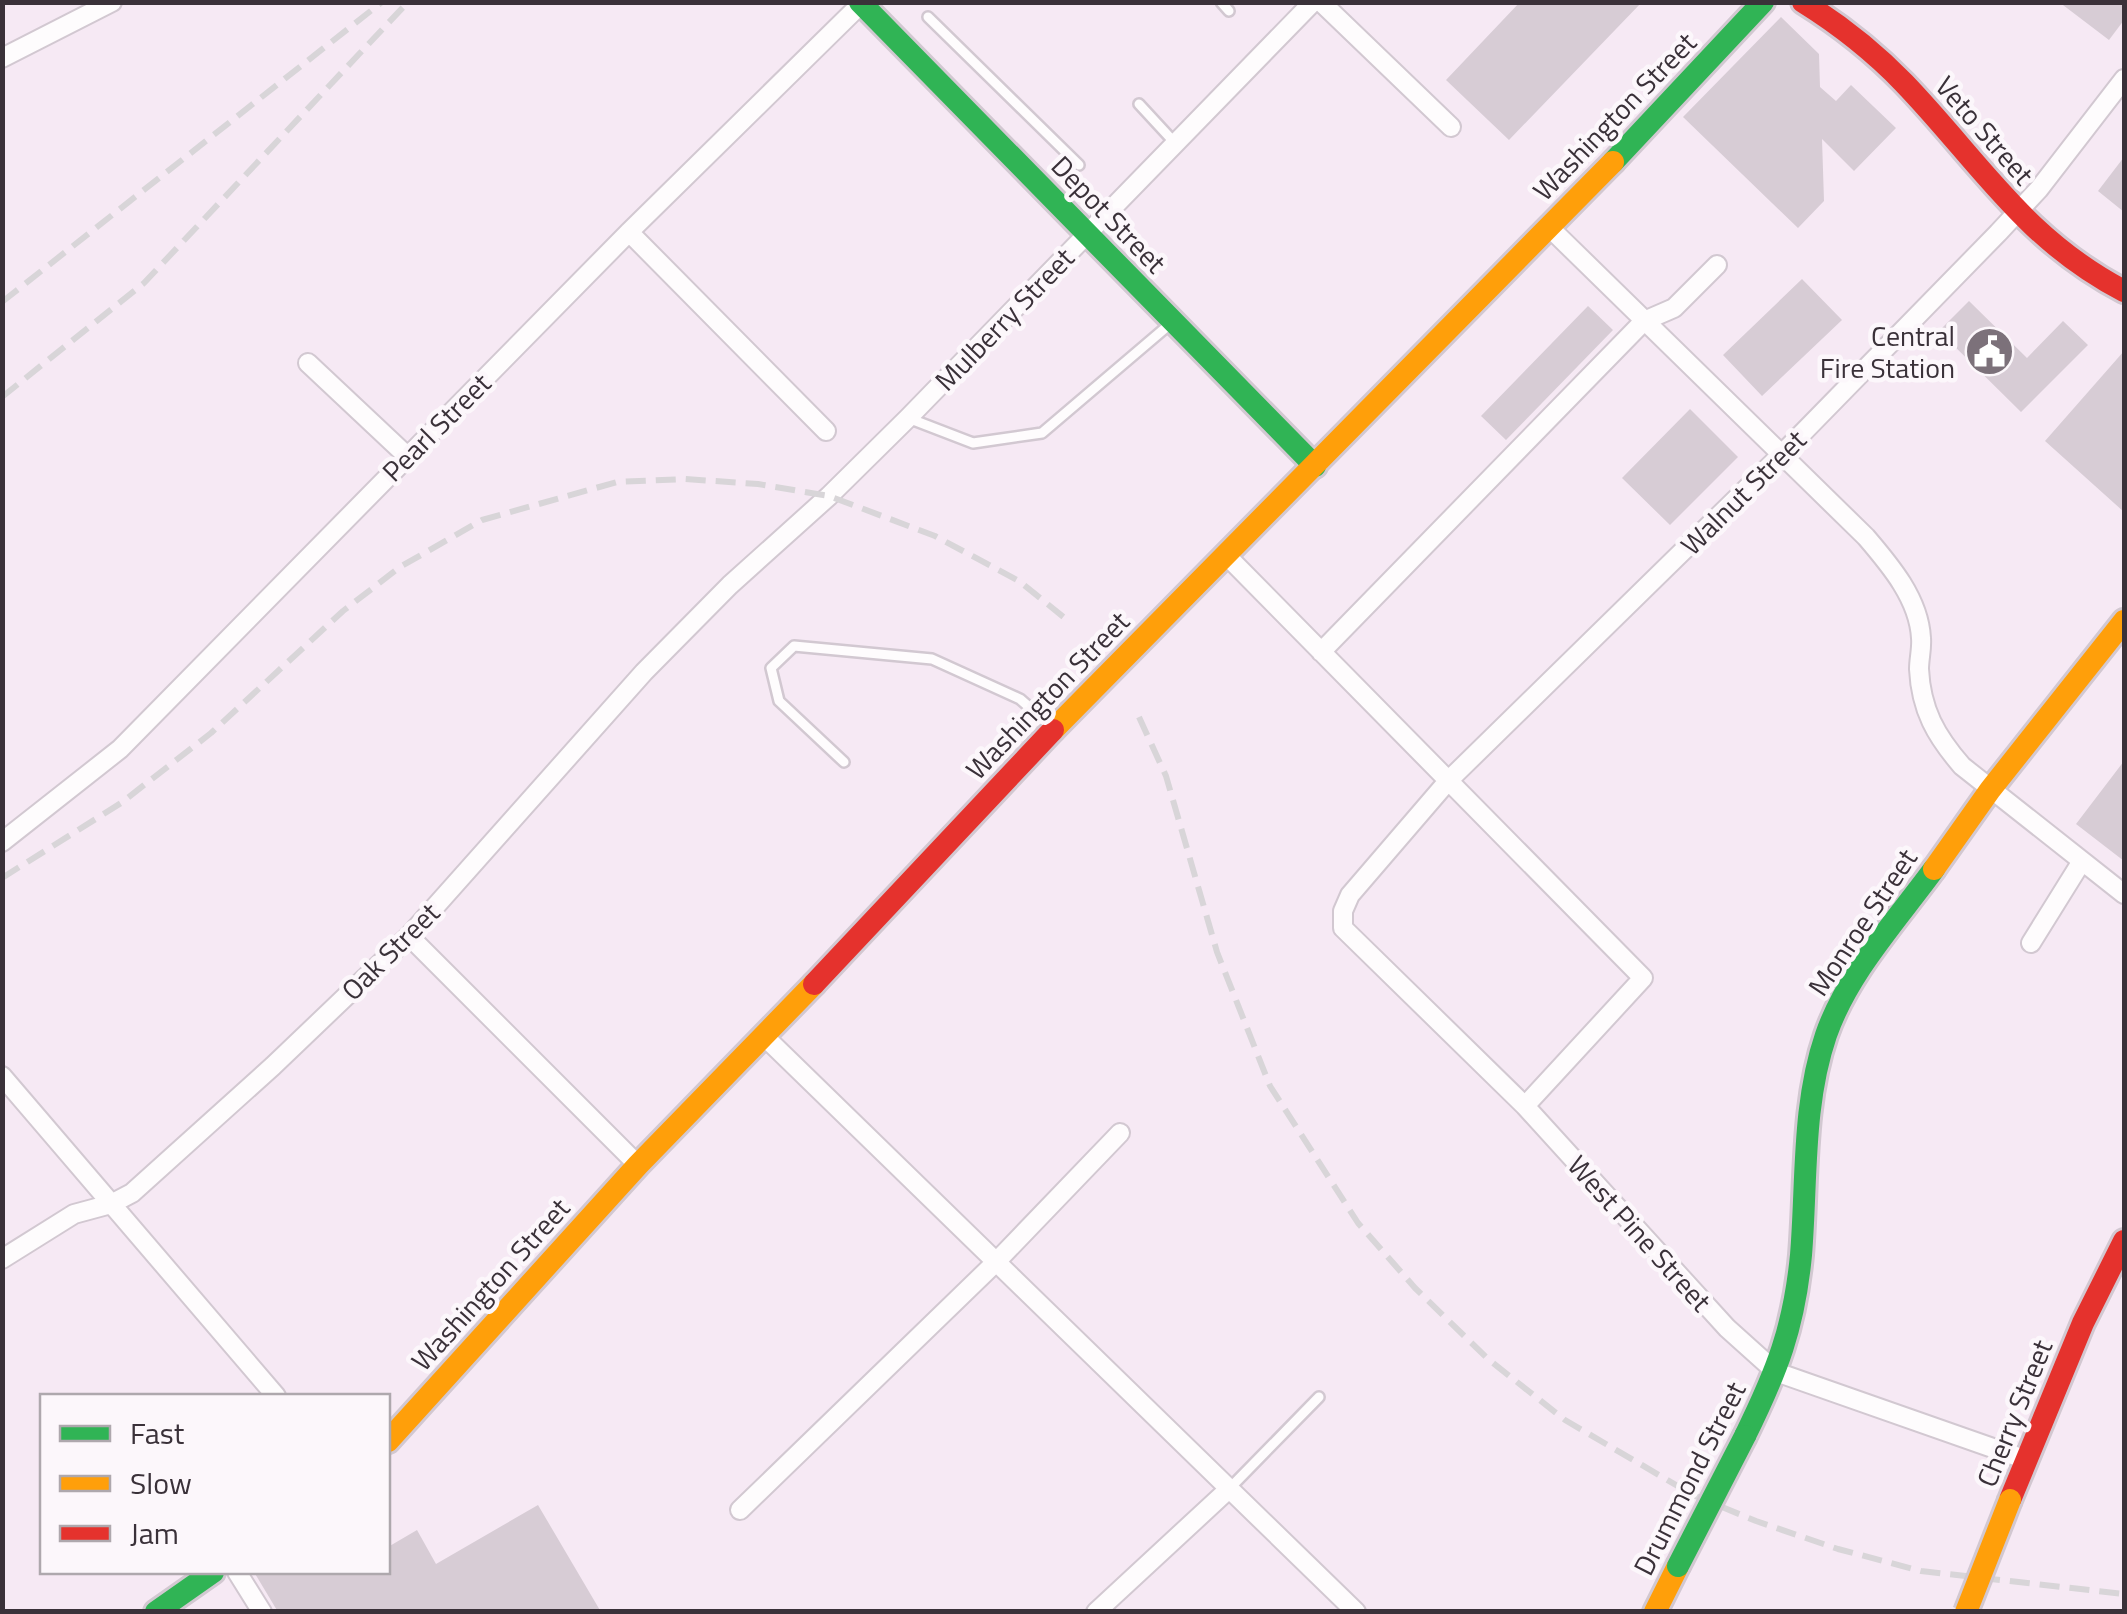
<svg xmlns="http://www.w3.org/2000/svg" width="2127" height="1614" font-family="'Titillium Web',sans-serif">
  <rect width="100%" height="100%" fill="#f6e9f4"/>
  <!-- building -->
  <path fill="#d7ccd5" d="M 1520,2 L 1642,2 L 1509,140 L 1446,80 Z
    M 2059,2 L 2124,2 L 2124,20 L 2109,40 Z
    M 1781,17 L 1819,54 L 1820,87 L 1836,101 L 1851,85 L 1896,128 L 1854,171 L 1822,139 L 1824,201 L 1798,228 L 1683,117 Z
    M 2124,157 L 2124,212 L 2098,191 Z
    M 1802,279 L 1842,320 L 1762,396 L 1723,355 Z
    M 1969,301 L 2027,358 L 2063,321 L 2088,345 L 2021,412 L 1939,331 Z
    M 1588,306 L 1613,330 L 1506,440 L 1481,416 Z
    M 2124,351 L 2124,512 L 2045,441 Z
    M 1690,409 L 1738,457 L 1670,525 L 1622,478 Z
    M 2124,761 L 2124,861 L 2076,824 Z
    M 538,1505 L 601,1612 L 278,1612 L 254,1572 L 388,1572 L 388,1547 L 417,1530 L 436,1564 Z"/>
  <g fill="none" stroke-linecap="round" stroke-linejoin="round">
    <defs>
      <path id="lane" d="M 1221,2 L 1229,11
        M 928,17 L 1079,165
        M 1139,104 L 1175,143
        M 908,418 L 973,443 L 1042,433 L 1170,324
        M 844,762 L 779,701 L 771,668 L 794,646 L 932,659 L 1020,699 L 1052,727
        M 1230,1488 L 1319,1397"/>
      <path id="street" d="M 1321,2 L 1451,127
        M 2,58 L 112,2
        M 1549,227 L 1866,537 C 1890,565 1919,599 1921,638 C 1922,648 1919,659 1919,669 C 1921,710 1936,736 1962,766 L 2124,894
        M 629,232 L 826,431
        M 308,363 L 407,456
        M 1226,555 L 1643,978 L 1525,1106
        M 1321,652 L 1644,321 L 1674,308 L 1717,265
        M 2,842 L 120,749 L 629,232 L 863,2
        M 409,936 L 638,1165
        M 2031,943 L 2082,861
        M 765,1037 L 1356,1612
        M 2,1076 L 276,1396
        M 2,1259 L 74,1214 L 111,1204 L 132,1193 L 273,1066 L 409,936 L 644,672 L 730,585 L 829,496 L 908,418 L 1313,2
        M 2027,1460 L 1776,1372 L 1727,1328 L 1525,1106 L 1343,928 L 1343,911 L 1350,895 L 1448,781 L 1782,454 L 1998,233 L 2039,189 L 2124,79
        M 740,1510 L 996,1262 L 1120,1133
        M 237,1572 L 262,1612
        M 1096,1612 L 1230,1488"/>
      <path id="fast" d="M 860,2 L 1315,466
        M 1613,162 L 1763,2
        M 1745,1436 C 1777,1371 1794,1328 1801,1255 C 1807,1182 1802,1105 1826,1035 C 1847,974 1896,921 1934,869
        M 156,1612 L 213,1572"/>
      <path id="slow" d="M 1053,730 L 1613,162
        M 1934,869 L 1990,790 L 2124,621
        M 388,1441 L 638,1165 L 814,984
        M 1655,1612 L 1678,1566"/>
      <path id="jam" d="M 1803,2 C 1840,25 1874,52 1904,83 C 1979,161 2024,239 2124,291
        M 814,984 L 1053,730
        M 2010,1500 L 2083,1323 L 2124,1241"/>
    </defs>
    <!-- lane casing -->
    <use href="#lane" stroke="#d2c8d1" stroke-width="14"/>
    <!-- street casing -->
    <use href="#street" stroke="#d2c8d1" stroke-width="22"/>
    <!-- fast casing -->
    <use href="#fast" stroke="#d2c8d1" stroke-width="28"/>
    <!-- slow casing -->
    <use href="#slow" stroke="#d2c8d1" stroke-width="28"/>
    <!-- jam casing -->
    <use href="#jam" stroke="#d2c8d1" stroke-width="28"/>
    <!-- lane -->
    <use href="#lane" stroke="#fefcfd" stroke-width="9"/>
    <!-- street -->
    <use href="#street" stroke="#fefcfd" stroke-width="18"/>
    <!-- fast -->
    <use href="#fast" stroke="#30b455" stroke-width="22"/>
    <!-- slow -->
    <use href="#slow" stroke="#ff9f0a" stroke-width="22"/>
    <!-- jam -->
    <use href="#jam" stroke="#e5322d" stroke-width="22"/>
    <!-- rail -->
    <path stroke="#d8d5d8" stroke-width="6" stroke-dasharray="20 10" stroke-linecap="butt" d="M 2,302 L 382,2
      M 2,397 L 144,283 L 408,2
      M 1139,717 L 1166,776 L 1217,952 L 1270,1086 L 1358,1223 L 1415,1288 L 1488,1359 L 1565,1420 L 1693,1495 L 1756,1521 L 1838,1549 L 1921,1571 L 2124,1594
      M 2,878 L 121,803 L 211,733 L 343,611 L 400,567 L 482,520 L 617,482 L 685,479 L 758,484 L 829,496 L 935,536 L 1019,581 L 1071,623"/>
    <defs>
      <path id="fast-bridge" d="M 1678,1566 L 1745,1436"/>
      <path id="slow-bridge" d="M 1966,1612 L 2010,1500"/>
    </defs>
    <!-- fast-bridge casing -->
    <use href="#fast-bridge" stroke="#d2c8d1" stroke-width="28" stroke-linecap="butt"/>
    <!-- slow-bridge casing -->
    <use href="#slow-bridge" stroke="#d2c8d1" stroke-width="28" stroke-linecap="butt"/>
    <!-- fast-bridge -->
    <use href="#fast-bridge" stroke="#30b455" stroke-width="22"/>
    <!-- slow-bridge -->
    <use href="#slow-bridge" stroke="#ff9f0a" stroke-width="22"/>
  </g>
  <!-- icons -->
  <defs>
    <symbol id="civic-disc" viewBox="-11 -11 22 22"><circle r="9.5" fill="#7c717a" stroke="#fcf7fb"/><path d="M-.6-6.5H3V-4.5H.6V-3L4-1V1h2V6H-6V1h2V-1L-.6-3ZM-1.2 2.5V6h2.4V2.5Z" fill="#fff"/></symbol>
  </defs>
  <g fill-rule="evenodd">
    <use href="#civic-disc" x="1962" y="324" width="55" height="55"/>
  </g>
  <g text-anchor="middle" dominant-baseline="central" stroke-width="9" stroke-linejoin="round" paint-order="stroke">
    <!-- street labels -->
    <g font-size="28" fill="#3a3139" stroke="#fcf7fb">
      <text transform="translate(1614 116) rotate(-46)">Washington Street</text>
      <text transform="translate(1985 130) rotate(49)">Veto Street</text>
      <text transform="translate(1109 214) rotate(46)">Depot Street</text>
      <text transform="translate(1004 319) rotate(-46)">Mulberry Street</text>
      <text transform="translate(436 427) rotate(-45)">Pearl Street</text>
      <text transform="translate(1743 492) rotate(-45)">Walnut Street</text>
      <text transform="translate(1047 695) rotate(-46)">Washington Street</text>
      <text transform="translate(1862 922) rotate(-56)">Monroe Street</text>
      <text transform="translate(390 951) rotate(-45)">Oak Street</text>
      <text transform="translate(1640 1233) rotate(48)">West Pine Street</text>
      <text transform="translate(490 1284) rotate(-48)">Washington Street</text>
      <text transform="translate(2014 1413) rotate(-68)">Cherry Street</text>
      <text transform="translate(1689 1478) rotate(-63)">Drummond Street</text>
    </g>
    <!-- poi labels -->
    <g font-size="28" fill="#3a3139" stroke="#fcf7fb" text-anchor="end">
      <text x="1955" y="335">Central<tspan x="1955" dy="32">Fire Station</tspan></text>
    </g>
  </g>
  <!-- border -->
  <rect width="2127" height="1614" fill="none" stroke="#3a3139" stroke-width="10"/>
  <!-- legend -->
  <rect x="40" y="1394" width="350" height="180" fill="#fcf7fb" stroke="#aea8ad" stroke-width="2.5"/>
  <rect x="60" y="1426" width="50" height="15" fill="#30b455" stroke="#aea8ad" stroke-width="2.5"/>
  <text x="130" y="1444" font-size="30" fill="#3a3139">Fast</text>
  <rect x="60" y="1476" width="50" height="15" fill="#ff9f0a" stroke="#aea8ad" stroke-width="2.5"/>
  <text x="130" y="1494" font-size="30" fill="#3a3139">Slow</text>
  <rect x="60" y="1526" width="50" height="15" fill="#e5322d" stroke="#aea8ad" stroke-width="2.5"/>
  <text x="130" y="1544" font-size="30" fill="#3a3139">Jam</text>
</svg>
